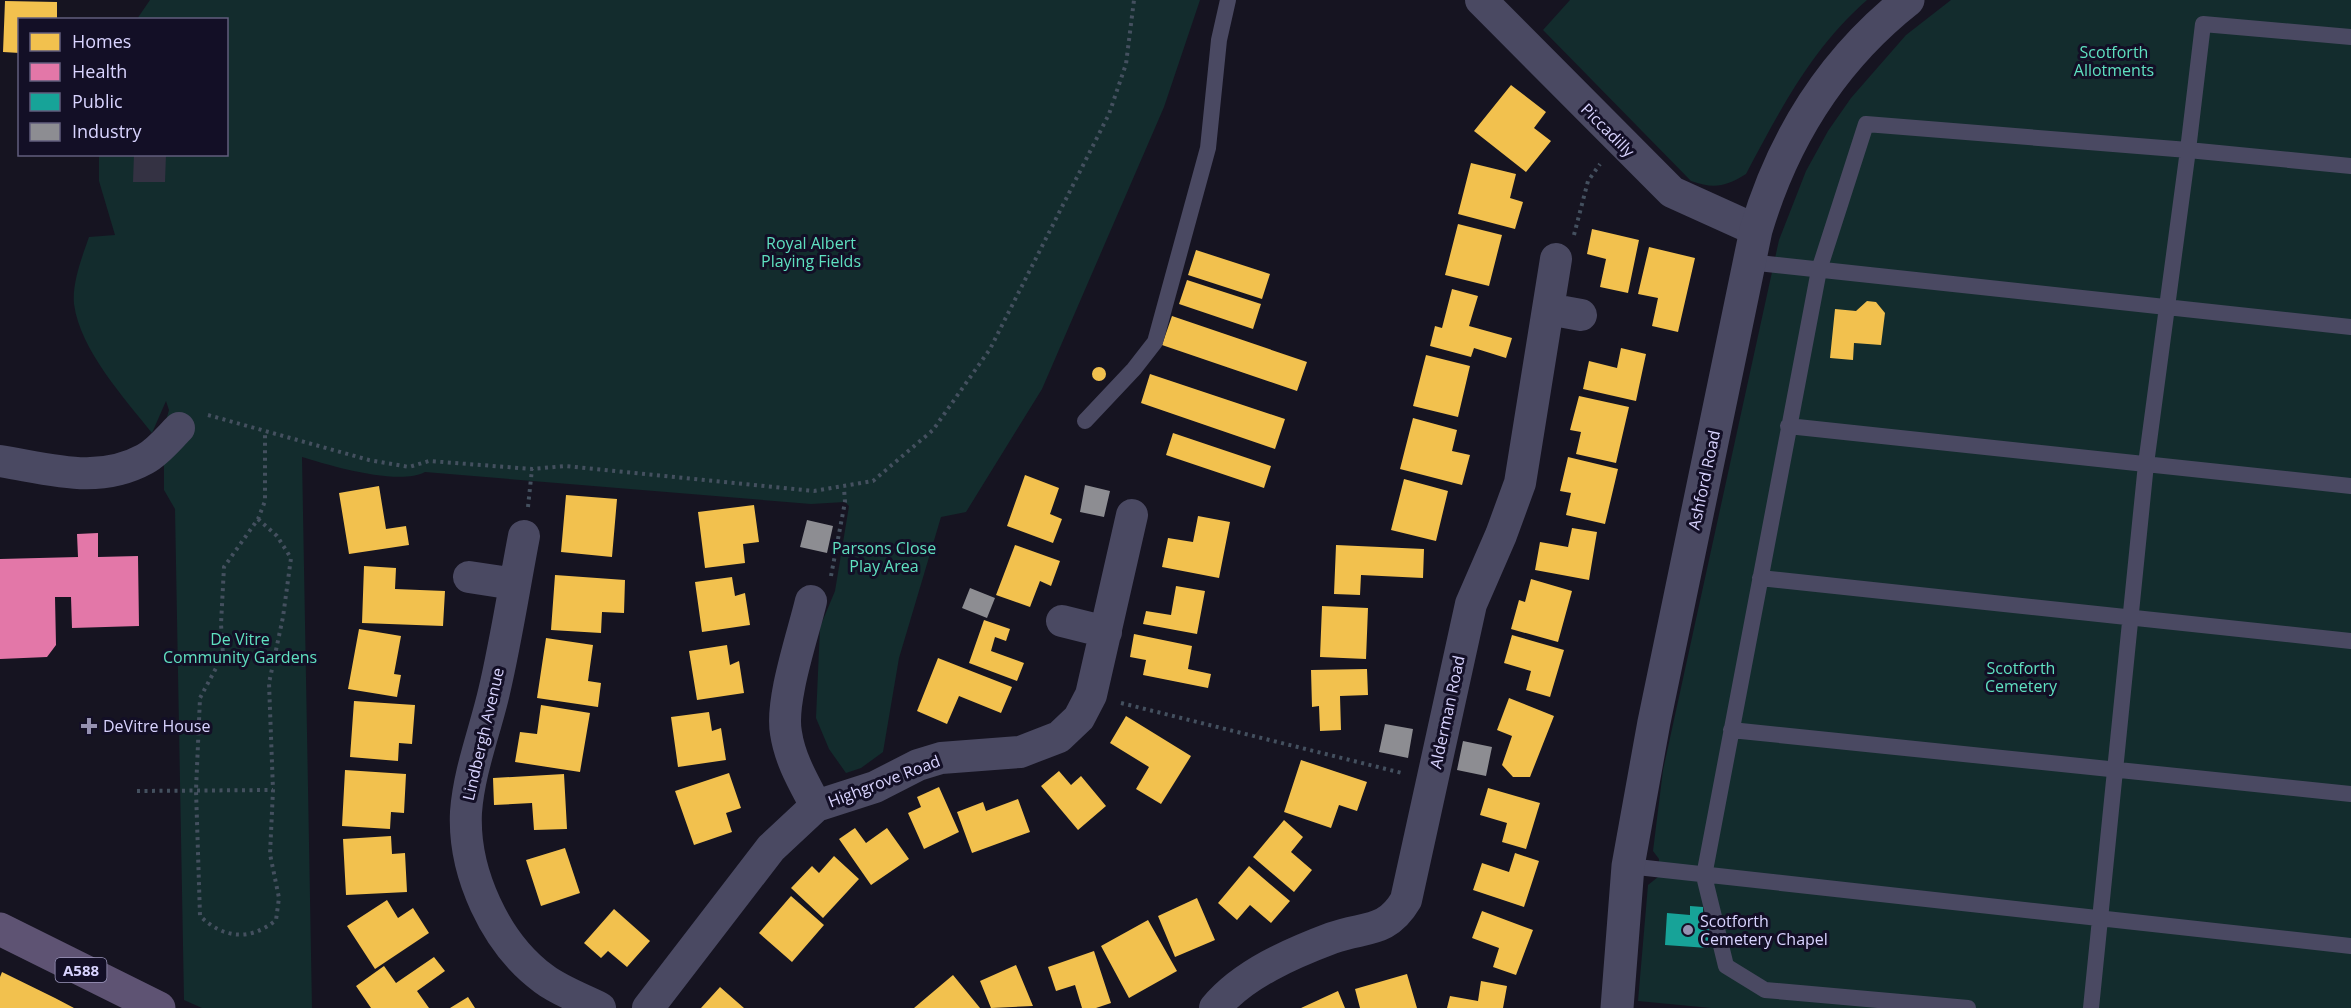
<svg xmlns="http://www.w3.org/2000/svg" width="2351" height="1008" font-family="'Open Sans',sans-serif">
  <rect width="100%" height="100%" fill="#161421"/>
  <!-- green -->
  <path fill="#132c2d" d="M 150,0 L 1200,0 L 1164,107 L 1042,389 L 966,512 L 941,517 L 899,658 L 883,752 L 861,768 L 846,773 L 829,749 L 816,718 L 820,627 L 835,591 L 849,506 L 845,502 L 811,504 L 425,472 C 399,486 331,466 302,457 L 312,1008 L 202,1008 L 184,1000 L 175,509 L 164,490 L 164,428 L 169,410 L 166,401 L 152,433 C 125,399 80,350 74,304 C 72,283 82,257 89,237 L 115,235 L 99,181 L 99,155 L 226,154 L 226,20 L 137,19 Z
    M 1570,0 L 1867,0 C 1812,48 1780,110 1746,174 C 1725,187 1714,189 1691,181 L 1543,30 Z
    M 1951,0 L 2351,0 L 2351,1008 L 1711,1008 L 1638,1001 L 1648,885 L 1658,877 L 1659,859 L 1653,851 L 1663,770 L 1779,240 L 1806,171 L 1828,131 L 1851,98 L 1906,35 Z"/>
  <!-- homes -->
  <path fill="#f2c14e" d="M 5,1 L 57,2 L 57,20 L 20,20 L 20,53 L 3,52 Z
    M 1511,85 L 1546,112 L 1534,128 L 1551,141 L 1526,172 L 1474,131 Z
    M 1471,163 L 1516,174 L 1510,198 L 1523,202 L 1515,229 L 1458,214 Z
    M 1458,224 L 1502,235 L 1489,286 L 1445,275 Z
    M 1592,229 L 1639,240 L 1628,293 L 1600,287 L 1606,259 L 1587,254 Z
    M 1649,247 L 1695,258 L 1678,332 L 1652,326 L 1658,298 L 1638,294 Z
    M 1196,250 L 1270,274 L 1262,299 L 1188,275 Z
    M 1187,280 L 1261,304 L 1253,329 L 1179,304 Z
    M 1452,289 L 1478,296 L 1469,326 L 1512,338 L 1506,358 L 1474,348 L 1471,357 L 1430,346 L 1435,326 L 1442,328 Z
    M 1867,301 L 1876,302 L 1885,313 L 1881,345 L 1854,343 L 1853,360 L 1830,358 L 1835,309 L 1856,311 Z
    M 1172,316 L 1307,362 L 1297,391 L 1162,345 Z
    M 1621,348 L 1646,354 L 1636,401 L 1583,389 L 1589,361 L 1617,368 Z
    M 1426,355 L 1470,366 L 1458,417 L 1413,406 Z
    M1092 374a7 7 0 1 1 14 0a7 7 0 1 1-14 0Z
    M 1150,374 L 1285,419 L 1275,449 L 1141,403 Z
    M 1579,396 L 1629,407 L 1616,463 L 1576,454 L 1581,432 L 1570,430 Z
    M 1413,418 L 1457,430 L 1452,451 L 1470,455 L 1462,485 L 1400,469 Z
    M 1173,433 L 1271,466 L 1264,488 L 1166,455 Z
    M 1568,457 L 1618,469 L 1605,524 L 1566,515 L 1571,493 L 1560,491 Z
    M 1025,475 L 1059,488 L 1050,514 L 1062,519 L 1053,543 L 1007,526 Z
    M 1404,479 L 1448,491 L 1436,541 L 1391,530 Z
    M 379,486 L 386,529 L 406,526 L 409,545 L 349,554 L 339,493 Z
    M 566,495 L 617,499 L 612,557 L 561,552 Z
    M 754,505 L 759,542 L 743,544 L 745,563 L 705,568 L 698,512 Z
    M 1198,516 L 1230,522 L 1219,578 L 1162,567 L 1168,538 L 1193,542 Z
    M 1572,528 L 1597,532 L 1589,580 L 1535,570 L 1540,542 L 1568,547 Z
    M 1015,545 L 1060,561 L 1051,586 L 1040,581 L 1030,607 L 996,595 Z
    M 1336,545 L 1424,549 L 1423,578 L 1361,575 L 1360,595 L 1334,594 Z
    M 364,566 L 396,568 L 395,589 L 445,591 L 443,626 L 362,623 Z
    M 555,575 L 625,580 L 624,613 L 602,612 L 601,633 L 551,630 Z
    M 732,577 L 735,596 L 745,593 L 750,625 L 702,632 L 695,582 Z
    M 1531,579 L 1572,591 L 1558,642 L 1511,629 L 1519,600 L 1525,602 Z
    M 1176,586 L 1205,591 L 1197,634 L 1143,624 L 1146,611 L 1171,615 Z
    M 1322,606 L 1368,608 L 1366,659 L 1320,657 Z
    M 984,620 L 1010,629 L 1006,641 L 995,637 L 991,651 L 1024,663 L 1017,681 L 969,663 Z
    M 359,629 L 401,636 L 394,674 L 401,675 L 397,697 L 348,689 Z
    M 1134,634 L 1192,646 L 1188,669 L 1211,674 L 1208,688 L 1143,675 L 1146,660 L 1130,657 Z
    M 1512,635 L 1564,650 L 1550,697 L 1526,690 L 1531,671 L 1504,663 Z
    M 546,638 L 593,645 L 588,681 L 601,683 L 598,707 L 537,698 Z
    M 727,645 L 730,665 L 739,661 L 744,693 L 697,700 L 689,651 Z
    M 938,658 L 1012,687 L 1001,713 L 959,696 L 947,724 L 917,711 Z
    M 1367,669 L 1368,695 L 1340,696 L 1341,730 L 1320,731 L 1319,706 L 1312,707 L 1311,670 Z
    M 1509,698 L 1554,716 L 1530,777 L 1513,777 L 1502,765 L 1512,736 L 1497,730 Z
    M 354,701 L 415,705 L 412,744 L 399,743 L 398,761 L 350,757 Z
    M 541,705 L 590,713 L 580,772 L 515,762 L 520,732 L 537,734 Z
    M 709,712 L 712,731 L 721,728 L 726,760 L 678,767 L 671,717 Z
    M 1126,716 L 1191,756 L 1161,804 L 1136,789 L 1149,767 L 1110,743 Z
    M 1301,760 L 1367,782 L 1357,811 L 1339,805 L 1331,828 L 1284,812 Z
    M 345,770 L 406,774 L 404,813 L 391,812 L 390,829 L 342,826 Z
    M 1059,771 L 1071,785 L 1081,776 L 1106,806 L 1078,830 L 1041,786 Z
    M 729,773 L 741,808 L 726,813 L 732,832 L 694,845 L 675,791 Z
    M 564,774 L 567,829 L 534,830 L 532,803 L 494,805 L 493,778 Z
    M 939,787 L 959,832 L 924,849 L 908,813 L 921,807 L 917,797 Z
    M 1488,788 L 1540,803 L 1526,849 L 1502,842 L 1507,823 L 1480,815 Z
    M 1018,799 L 1030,832 L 972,853 L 957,812 L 983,802 L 986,811 Z
    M 1284,820 L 1303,837 L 1291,852 L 1312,870 L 1294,892 L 1253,857 Z
    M 855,828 L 866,843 L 887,828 L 909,859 L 871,885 L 839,839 Z
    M 391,836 L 392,854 L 405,853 L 407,892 L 346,895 L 343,839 Z
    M 565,848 L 580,893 L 541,906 L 526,860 Z
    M 1515,853 L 1539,861 L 1524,907 L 1473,890 L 1482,863 L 1509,872 Z
    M 834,856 L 859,879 L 823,918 L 791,888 L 812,866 L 819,873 Z
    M 1249,866 L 1290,901 L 1271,923 L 1250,905 L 1237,920 L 1218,903 Z
    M 791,896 L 824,925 L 792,962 L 759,933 Z
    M 1197,898 L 1215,940 L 1175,957 L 1158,916 Z
    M 387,900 L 398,918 L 413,908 L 429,933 L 375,969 L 347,926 Z
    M 614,909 L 650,941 L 627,967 L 608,951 L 601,958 L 584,943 Z
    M 1482,911 L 1533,930 L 1516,975 L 1493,967 L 1499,948 L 1472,938 Z
    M 1148,920 L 1177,971 L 1129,998 L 1101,946 Z
    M 1094,951 L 1111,1003 L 1096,1008 L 1082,1008 L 1075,985 L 1056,991 L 1048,967 Z
    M 434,957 L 445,971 L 417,991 L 429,1008 L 371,1008 L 356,986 L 384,966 L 396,983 Z
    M 1016,965 L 1033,1006 L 991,1008 L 980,981 Z
    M 2,972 L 55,998 L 74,1008 L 0,1008 L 0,977 Z
    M 1407,974 L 1417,1008 L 1360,1008 L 1355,989 Z
    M 953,975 L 980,1008 L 914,1008 Z
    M 1481,981 L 1507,986 L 1503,1008 L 1447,1008 L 1450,996 L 1478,1001 Z
    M 720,987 L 744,1008 L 701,1008 Z
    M 1338,991 L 1345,1008 L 1301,1008 Z
    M 468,997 L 475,1008 L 450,1008 Z"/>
  <!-- health -->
  <path fill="#e377a8" d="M 98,533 L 98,557 L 138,556 L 139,626 L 72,628 L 71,597 L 55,597 L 56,645 L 47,657 L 0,659 L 0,559 L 78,557 L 77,534 Z"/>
  <!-- public -->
  <path fill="#17a398" d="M 1690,906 L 1703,907 L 1703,915 L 1710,916 L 1708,948 L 1665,945 L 1667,913 L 1690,915 Z"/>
  <!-- industry -->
  <path fill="#8d8d92" d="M 1085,485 L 1110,491 L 1104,517 L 1080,512 Z
    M 807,520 L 833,526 L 827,553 L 800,547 Z
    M 970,588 L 995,598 L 987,618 L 962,608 Z
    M 1385,724 L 1413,729 L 1408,758 L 1379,752 Z
    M 1463,741 L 1492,747 L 1486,776 L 1457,770 Z"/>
  <!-- building -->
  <path fill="#343243" d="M 134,154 L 166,154 L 165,182 L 133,182 Z"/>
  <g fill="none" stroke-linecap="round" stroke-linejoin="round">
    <!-- path -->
    <path stroke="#44505f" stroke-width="4" stroke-dasharray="3 4.5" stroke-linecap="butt" d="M 1574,235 L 1588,181 L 1600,164
      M 208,415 L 369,460 L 409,467 L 429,461 L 532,469 L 565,466 L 814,491 L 873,481 L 933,430 L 990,349 L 1109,114 L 1126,64 L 1134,0
      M 528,507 L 532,469
      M 258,519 L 277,536 L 291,558 L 283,617 L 269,683 L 273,790 L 270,854 L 279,898 L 276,920 C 249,942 223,938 200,916 L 196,790 L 200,698 L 223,655 L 221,624 L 224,567 L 258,519 L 265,501 L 265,432
      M 831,576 L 845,502 L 844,488
      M 1121,703 L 1402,773
      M 137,791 L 273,790"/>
    <!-- service -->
    <path stroke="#4a4962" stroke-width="16" d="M 1749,262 L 2351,327
      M 1085,421 L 1134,369 L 1155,342 L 1208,148 L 1219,40 L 1228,0
      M 1788,426 L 2351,486
      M 1760,578 L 2351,641
      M 1731,730 L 2351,794
      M 1628,866 L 2351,946
      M 1968,1008 L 1765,990 L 1726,966 L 1704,876 L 1819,270 L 1866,124 L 2188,150 L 2203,24 L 2351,37
      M 2091,1008 L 2146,464 L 2188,150 L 2351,166"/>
    <!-- minor -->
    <path stroke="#4a4962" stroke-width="32" d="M 1481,0 L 1672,192 L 1756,230
      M 1548,309 L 1581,315
      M 0,461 C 50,469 98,485 145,459 C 158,452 169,438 179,428
      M 524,536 C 514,588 506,641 494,692 C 485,731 469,771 466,812 C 463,872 495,943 544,979 C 560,991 582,999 600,1008
      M 469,577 L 515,584
      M 811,601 C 803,635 780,701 786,733 C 790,760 804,783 816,806
      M 1062,621 L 1106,632
      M 648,1008 L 771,848 L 816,806 L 875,787 L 918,765 L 941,758 L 1020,752 L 1059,737 L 1079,718 L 1091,695 L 1132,515
      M 1215,1008 C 1243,974 1292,953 1332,938 C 1365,926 1386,934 1406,900 L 1471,604 L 1501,535 L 1520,483 L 1556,259"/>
    <!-- tertiary -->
    <path stroke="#4a4962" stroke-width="33" d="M 1617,1008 L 1628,866 L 1654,722 L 1756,230 C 1783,139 1832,60 1908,0"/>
    <!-- primary -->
    <path stroke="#5e5373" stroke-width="33" d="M 0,929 L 159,1008"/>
  </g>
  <!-- markers -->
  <g fill="#9591b1" stroke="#130f26" stroke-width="2">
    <path d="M86 717h6v6h6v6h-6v6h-6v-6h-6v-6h6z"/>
    <circle cx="1688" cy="930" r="6"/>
  </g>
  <g text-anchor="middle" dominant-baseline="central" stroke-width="6" stroke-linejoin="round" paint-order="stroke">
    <!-- shield labels -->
    <rect fill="#130f26" stroke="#9e99be" stroke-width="1.5" x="55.5" y="958" width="51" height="24" rx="4.5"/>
    <g font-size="15" font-weight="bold" fill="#d9d4ff">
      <text x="81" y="970">A588</text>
    </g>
    <!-- park labels -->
    <g font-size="16" fill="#5fe0c0" stroke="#130f26">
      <text x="2114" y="52">Scotforth<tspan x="2114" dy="18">Allotments</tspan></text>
      <text x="811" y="243">Royal Albert<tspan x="811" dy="18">Playing Fields</tspan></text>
      <text x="884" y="548">Parsons Close<tspan x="884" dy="18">Play Area</tspan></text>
      <text x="240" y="639">De Vitre<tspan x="240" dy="18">Community Gardens</tspan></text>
      <text x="2021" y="668">Scotforth<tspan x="2021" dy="18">Cemetery</tspan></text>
    </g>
    <!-- street labels -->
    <g font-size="16" fill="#d9d4ff" stroke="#130f26">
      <text transform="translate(1608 130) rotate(45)">Piccadilly</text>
      <text transform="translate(1704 480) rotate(-78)">Ashford Road</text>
      <text transform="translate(1447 712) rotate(-78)">Alderman Road</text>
      <text transform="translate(483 734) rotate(-77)">Lindbergh Avenue</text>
      <text transform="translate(884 781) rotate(-21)">Highgrove Road</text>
    </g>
    <!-- poi labels -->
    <g font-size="16" fill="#d9d4ff" stroke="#130f26" text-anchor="start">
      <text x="103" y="726">DeVitre House</text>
      <text x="1700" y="921">Scotforth<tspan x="1700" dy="18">Cemetery Chapel</tspan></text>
    </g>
  </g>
  <!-- legend -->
  <rect x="18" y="18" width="210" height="138" fill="#130f26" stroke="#625e7d" stroke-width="1.5"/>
  <rect x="30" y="33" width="30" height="18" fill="#f2c14e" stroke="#625e7d" stroke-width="1.5"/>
  <text x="72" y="48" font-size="18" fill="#d9d4ff">Homes</text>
  <rect x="30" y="63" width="30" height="18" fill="#e377a8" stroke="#625e7d" stroke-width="1.5"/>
  <text x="72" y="78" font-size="18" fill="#d9d4ff">Health</text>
  <rect x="30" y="93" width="30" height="18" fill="#17a398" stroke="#625e7d" stroke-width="1.5"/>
  <text x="72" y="108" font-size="18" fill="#d9d4ff">Public</text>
  <rect x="30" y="123" width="30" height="18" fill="#8d8d92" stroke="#625e7d" stroke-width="1.5"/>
  <text x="72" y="138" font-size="18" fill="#d9d4ff">Industry</text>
</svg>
